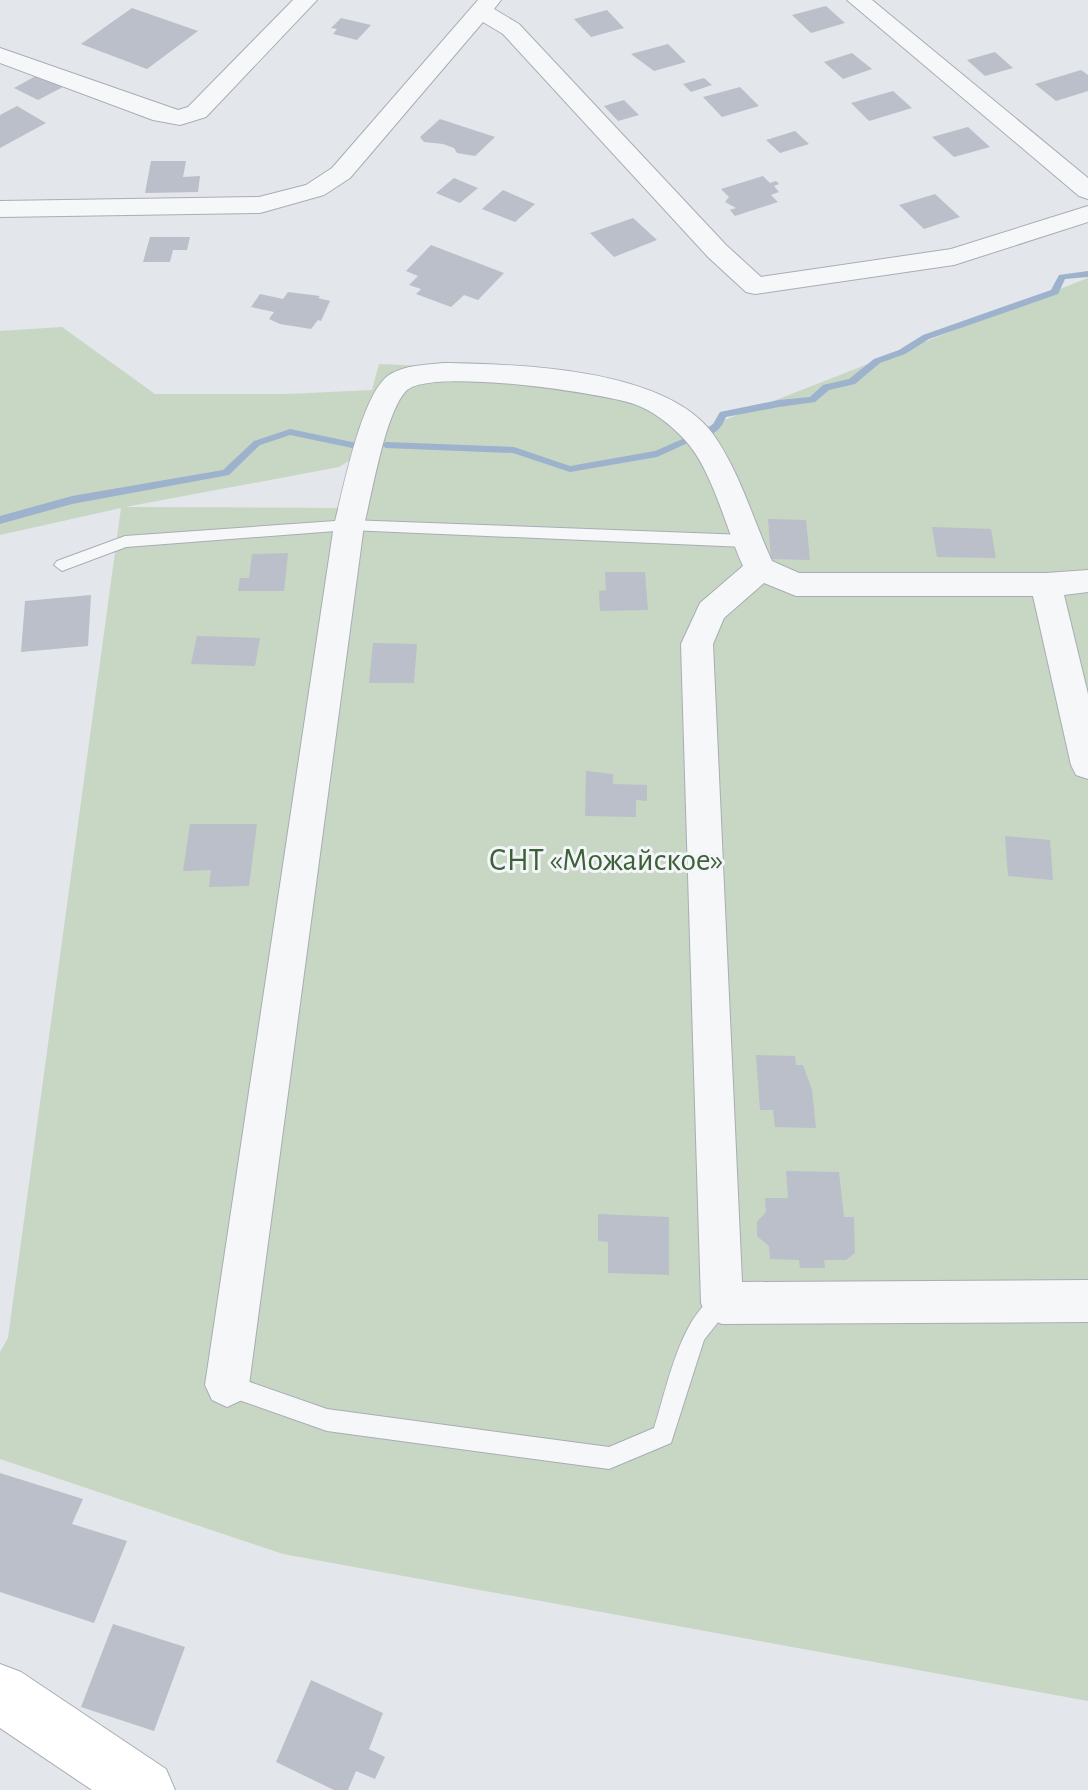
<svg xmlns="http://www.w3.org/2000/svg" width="1088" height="1790" font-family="'Alegreya Sans',sans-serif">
  <rect width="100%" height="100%" fill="#e3e6eb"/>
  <!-- green -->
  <path fill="#c8d6c4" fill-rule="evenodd" d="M 1088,278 L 1088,1701 L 283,1554 L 0,1459 L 0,1352 L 8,1338 L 121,508 L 0,535 L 0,331 L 62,327 L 155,394 L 287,394 L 372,390 L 379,364 L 569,372 L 699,430 ZM 352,459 L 340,508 L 125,507 L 339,467 Z"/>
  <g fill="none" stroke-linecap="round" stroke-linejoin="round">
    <!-- stream -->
    <path fill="#9db2cc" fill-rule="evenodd" d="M 1088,271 L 1088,277 L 1065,279 L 1058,294 L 929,339 L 905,354 L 880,363 L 855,384 L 829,390 L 815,402 L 779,407 L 726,417 C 722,426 716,436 705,434 L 703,432 L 713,424 L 720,412 L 779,400 L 810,397 L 823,385 L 849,379 L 874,359 L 899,350 L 923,335 L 1051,290 L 1059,275 Z
      M 290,429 L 357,443 L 362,446 L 357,449 L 290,435 L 260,445 L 229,475 L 72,504 L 0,524 L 0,516 L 72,496 L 223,470 L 254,441 Z
      M 687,437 L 690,438 L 690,442 L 657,457 L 570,472 L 513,453 L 386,448 L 381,445 L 386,442 L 514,447 L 570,466 L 655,451 Z"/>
  </g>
  <!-- building -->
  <path fill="#babfc9" d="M 826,6 L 845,23 L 811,33 L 792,15 Z
    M 132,8 L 198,31 L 147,69 L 81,44 Z
    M 607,10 L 624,28 L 591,37 L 574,19 Z
    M 341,18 L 371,25 L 357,40 L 333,34 L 337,29 L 331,28 Z
    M 668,44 L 686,62 L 654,71 L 631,54 Z
    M 995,52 L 1013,68 L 985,76 L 967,60 Z
    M 852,53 L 872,69 L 843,79 L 824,62 Z
    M 1081,70 L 1088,75 L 1088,91 L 1056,101 L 1035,84 Z
    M 41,73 L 65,86 L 38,100 L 14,88 Z
    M 704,78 L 712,85 L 691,92 L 683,84 Z
    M 740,87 L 759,106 L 722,117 L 703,97 Z
    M 893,91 L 912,108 L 869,121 L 851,103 Z
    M 624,100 L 639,115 L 618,121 L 604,106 Z
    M 17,106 L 46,123 L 0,148 L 0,115 Z
    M 440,119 L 495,137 L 475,156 L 457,153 L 454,148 L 443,144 L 424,142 L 420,137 Z
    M 968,127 L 990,147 L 954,157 L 932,137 Z
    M 795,131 L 809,144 L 780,153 L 766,140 Z
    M 151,161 L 186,161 L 183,177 L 200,176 L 198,192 L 145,193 Z
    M 763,176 L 770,183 L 776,181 L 779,184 L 774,186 L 779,192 L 771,195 L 778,202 L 735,216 L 730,210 L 736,208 L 725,202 L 729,197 L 721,189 Z
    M 454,178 L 478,188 L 460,203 L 436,193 Z
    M 503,190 L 535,204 L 515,222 L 482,209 Z
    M 935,194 L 960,217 L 924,229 L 899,205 Z
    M 633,218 L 657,240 L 614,257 L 590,233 Z
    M 150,237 L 190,237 L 187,250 L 173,250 L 170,262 L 143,262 Z
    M 431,245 L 504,273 L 478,300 L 464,295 L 451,307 L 416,294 L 421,289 L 409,285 L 418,276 L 406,271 Z
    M 288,292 L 320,296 L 318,298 L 330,301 L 321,321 L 318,320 L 311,329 L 280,324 L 269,319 L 274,312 L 251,307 L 260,294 L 283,299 Z
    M 768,519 L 806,520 L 810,560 L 771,559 Z
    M 932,527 L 991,529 L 996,558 L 937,557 Z
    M 288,553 L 284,591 L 238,591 L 240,578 L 249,578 L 252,554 Z
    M 605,572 L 645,572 L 648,610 L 600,611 L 599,591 L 606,590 Z
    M 91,595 L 88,646 L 21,652 L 25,601 Z
    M 197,636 L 260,638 L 255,666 L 191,664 Z
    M 373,643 L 417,644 L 414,683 L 369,683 Z
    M 586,771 L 613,774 L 613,784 L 647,785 L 647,801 L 636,800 L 636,817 L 585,816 Z
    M 190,824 L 257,824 L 249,886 L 209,887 L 211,870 L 183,871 Z
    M 1005,836 L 1050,840 L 1053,880 L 1008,876 Z
    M 756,1055 L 795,1056 L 796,1065 L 803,1065 L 812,1090 L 816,1128 L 775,1127 L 773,1110 L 760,1110 Z
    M 786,1171 L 839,1172 L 844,1217 L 854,1217 L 855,1253 L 846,1260 L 824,1260 L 825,1268 L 800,1268 L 799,1260 L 770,1259 L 769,1246 L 757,1236 L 757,1222 L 766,1212 L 765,1198 L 788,1198 Z
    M 598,1214 L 669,1217 L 669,1275 L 608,1273 L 608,1242 L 598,1241 Z
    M 0,1473 L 83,1499 L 72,1524 L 127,1541 L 94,1623 L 0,1592 Z
    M 113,1624 L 185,1647 L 154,1731 L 81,1707 Z
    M 311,1680 L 383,1713 L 369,1749 L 385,1757 L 375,1779 L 356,1771 L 348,1790 L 334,1790 L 276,1762 Z"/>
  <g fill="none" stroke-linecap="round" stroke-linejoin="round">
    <defs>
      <path id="lane" d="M 349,520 L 746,535 L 754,541 L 746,547 L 349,530 L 126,547 L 62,571 L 54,565 L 57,561 L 125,536 Z
        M 722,1293 L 729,1296 L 733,1303 L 704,1340 L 671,1443 L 609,1469 L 327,1431 L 219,1393 L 216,1385 L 219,1377 L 227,1374 L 327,1409 L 609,1447 L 654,1428 C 667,1389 681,1309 722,1293 Z"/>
      <path id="street" d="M 293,0 L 317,0 L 206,117 L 180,125 L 153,120 L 0,63 L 0,48 L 178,110 L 188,107 Z
        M 478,0 L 501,0 L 494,9 L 519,24 L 726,245 L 761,277 L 951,249 L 1088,206 L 1088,222 L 954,265 L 755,294 L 746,292 L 708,257 L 503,34 L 483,22 L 350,178 L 324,195 L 260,213 L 0,217 L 0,201 L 259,197 L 306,185 L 332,168 Z
        M 847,0 L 872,0 L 1088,178 L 1088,199 L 1079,196 Z
        M 443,363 C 518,364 665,368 713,434 C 740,472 753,520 772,561 L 799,573 L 1046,573 L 1088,570 L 1088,592 L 1064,595 L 1088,694 L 1088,779 L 1076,775 L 1071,765 L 1033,596 L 796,596 L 764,583 L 724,618 L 713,644 L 742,1282 L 1088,1280 L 1088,1322 L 722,1324 L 707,1318 L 701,1303 L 681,644 L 700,603 L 743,566 C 726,529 712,468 684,439 C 671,425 652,410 634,404 C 601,393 429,367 406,391 C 385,413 372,494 364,525 L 249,1385 L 242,1400 L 227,1407 L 212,1400 L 205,1385 L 334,525 C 343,492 361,394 389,375 C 404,365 426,365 443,363 Z"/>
      <path id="secondary" d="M 0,1664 L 21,1672 L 166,1769 L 175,1790 L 92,1790 L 0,1728 Z"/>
    </defs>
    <!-- lane casing -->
    <use href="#lane" stroke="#a8adb6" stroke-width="2"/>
    <!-- street casing -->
    <use href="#street" stroke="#a8adb6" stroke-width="2"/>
    <!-- secondary casing -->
    <use href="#secondary" stroke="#a8adb6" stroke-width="2"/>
    <!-- lane -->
    <use href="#lane" fill="#f6f7f9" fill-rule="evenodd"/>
    <!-- street -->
    <use href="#street" fill="#f6f7f9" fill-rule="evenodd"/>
    <!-- secondary -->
    <use href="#secondary" fill="#fff" fill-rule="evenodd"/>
  </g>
  <g text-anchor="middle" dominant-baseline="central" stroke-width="6" stroke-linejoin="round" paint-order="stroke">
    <!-- park labels -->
    <g font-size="32" fill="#3d6137" stroke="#f3f5f9">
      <text x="606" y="860">СНТ «Можайское»</text>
    </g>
  </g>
</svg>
